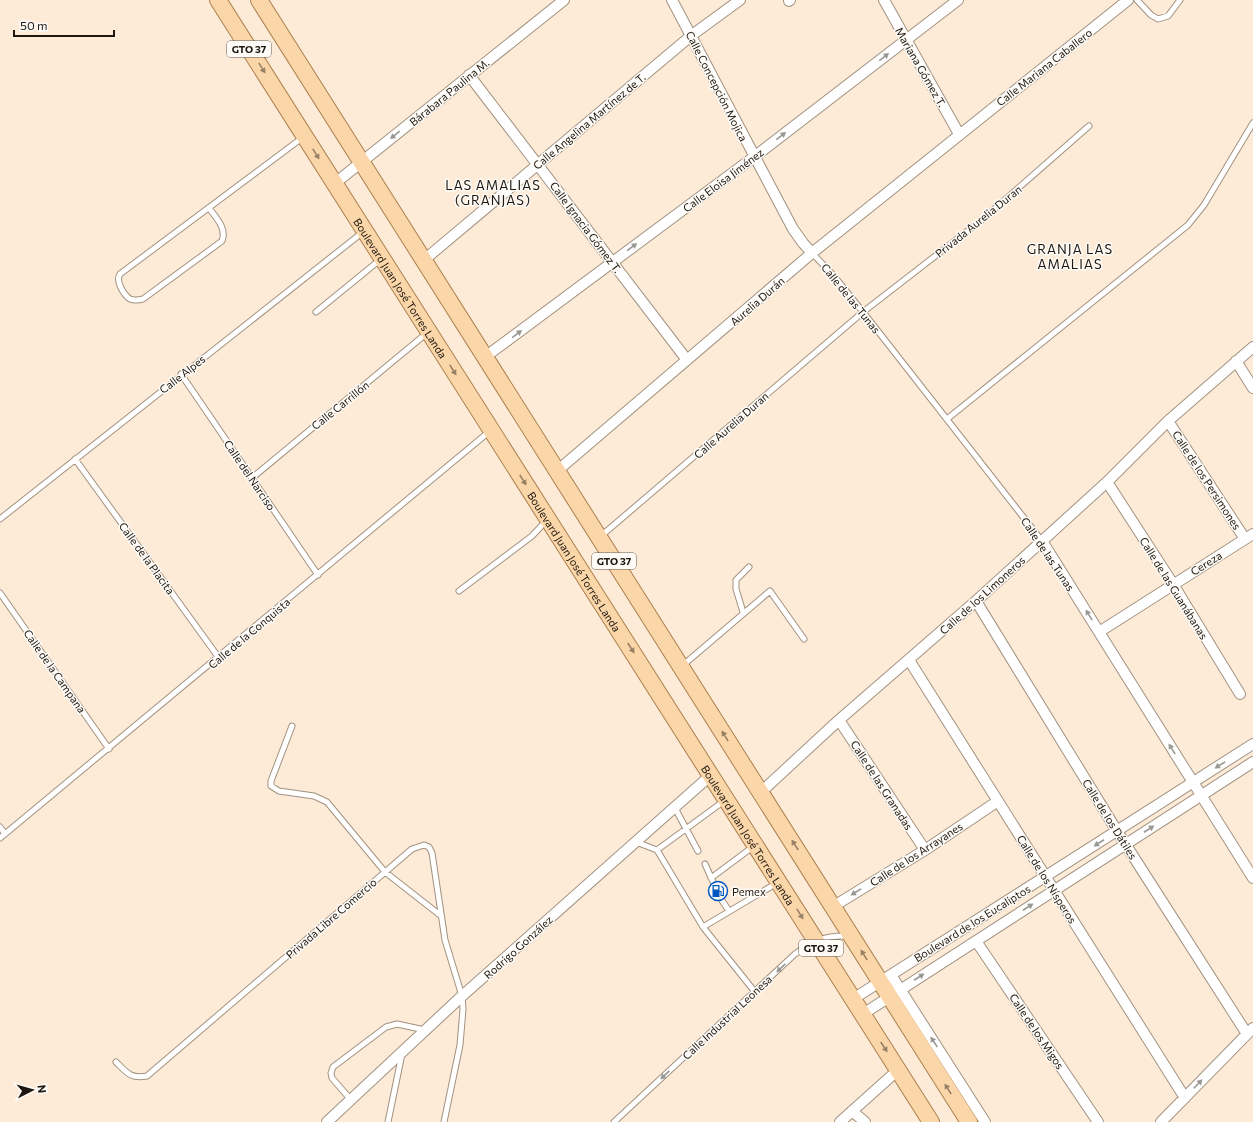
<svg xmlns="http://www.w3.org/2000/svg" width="1253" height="1122" font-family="Commissioner,sans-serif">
  <rect width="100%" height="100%" fill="#fdebd8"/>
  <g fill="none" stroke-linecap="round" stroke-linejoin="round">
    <defs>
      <path id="service" d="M 1137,0 L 1151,15 L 1158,19 L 1168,16 L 1180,0
        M 209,208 C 216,218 227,228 222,241 L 143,299 C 139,300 135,301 130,299 C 124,295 115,281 120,274 L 302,138
        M 812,253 L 834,276 L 863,312 L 1042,541
        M 316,312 L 381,259
        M 181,374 L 318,575
        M 947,419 L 1188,225 L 1204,205 L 1253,123
        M 75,459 L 219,658
        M 252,478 L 427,333
        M 0,519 L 363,232
        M 601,536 L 863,312 L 983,219 L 1089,126
        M 459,591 L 532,536 L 546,521
        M 0,593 L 109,749
        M 743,612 L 736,589 L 736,580 L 749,567
        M 682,666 L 770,591 L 804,639
        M 292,726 L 271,781 L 271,786 L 279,791 L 314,796 L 327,802 L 385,872 L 440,915
        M 724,801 L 657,850 L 703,927 L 777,883
        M 675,808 L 698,851
        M 0,827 L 5,834
        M 0,838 L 490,431
        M 636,842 L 657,850
        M 705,864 L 714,884
        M 711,878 L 754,846
        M 721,899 L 729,911
        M 703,927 L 755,992
        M 116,1062 C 127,1073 131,1079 147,1076 L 412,849 L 424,845 L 429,847 L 432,853 L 445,940 L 462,996 L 463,1009 L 460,1045 L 444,1122
        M 351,1100 L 332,1078 L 331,1073 L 333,1067 L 386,1027 L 397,1024 L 425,1030
        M 388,1122 L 402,1054
        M 614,1122 L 795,954 C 812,941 826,935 847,936"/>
      <path id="minor" d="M 672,0 L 793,229 L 803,243 L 812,253
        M 884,0 L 959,134
        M 789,1 L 790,0
        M 469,75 L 687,360
        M 334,184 L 564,0
        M 424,260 L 692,35 L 740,0
        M 485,357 L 754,157 L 958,0
        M 1236,361 L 1253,388
        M 1168,421 L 1245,539
        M 557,471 L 812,253 L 1128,0
        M 1107,482 L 1173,584 L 1240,694
        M 1042,541 L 1253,878
        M 976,601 L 1117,831 L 1247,1034
        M 1099,632 L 1253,534
        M 909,660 L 1185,1098
        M 839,720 L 925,850
        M 761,792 L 839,720 L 976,601 L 1107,482 L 1168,421 L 1253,347
        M 834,906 L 925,850 L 998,801
        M 976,941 L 1098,1122
        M 891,975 L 985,1122
        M 853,999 L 1253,744
        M 863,1014 L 1253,762
        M 852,1111 L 865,1122
        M 327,1122 L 462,996 L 711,775
        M 840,1122 L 898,1070
        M 1161,1122 L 1253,1028"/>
      <g id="primary">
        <path id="s1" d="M 218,0 L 931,1122"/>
        <path d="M 259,0 L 969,1122"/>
      </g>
    </defs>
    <!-- service casing -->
    <use href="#service" stroke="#a29280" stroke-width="7"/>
    <!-- minor casing -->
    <use href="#minor" stroke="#a29280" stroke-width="12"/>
    <!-- primary casing -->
    <use href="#primary" stroke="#ab814e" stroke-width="18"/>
    <!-- service -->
    <use href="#service" stroke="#fff" stroke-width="5"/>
    <!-- minor -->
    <use href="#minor" stroke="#fff" stroke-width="10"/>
    <!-- primary -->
    <use href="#primary" stroke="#fbd6a9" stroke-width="16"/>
  </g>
  <!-- one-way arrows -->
  <defs><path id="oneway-solid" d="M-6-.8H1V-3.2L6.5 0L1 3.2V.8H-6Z"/></defs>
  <g fill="#999793">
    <use href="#oneway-solid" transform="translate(884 57) rotate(-38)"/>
    <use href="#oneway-solid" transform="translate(395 135) rotate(141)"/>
    <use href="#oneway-solid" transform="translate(781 136) rotate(-38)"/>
    <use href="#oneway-solid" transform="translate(632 247) rotate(-36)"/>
    <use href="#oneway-solid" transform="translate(517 334) rotate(-37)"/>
    <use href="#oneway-solid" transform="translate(1089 615) rotate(-122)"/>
    <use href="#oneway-solid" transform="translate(1172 749) rotate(-122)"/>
    <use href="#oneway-solid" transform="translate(1220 765) rotate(148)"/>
    <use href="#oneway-solid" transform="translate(1149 829) rotate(-33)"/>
    <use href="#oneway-solid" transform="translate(1099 843) rotate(147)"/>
    <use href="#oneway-solid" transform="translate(856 892) rotate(148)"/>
    <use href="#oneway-solid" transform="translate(1028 907) rotate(-33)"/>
    <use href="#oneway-solid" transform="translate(781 968) rotate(137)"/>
    <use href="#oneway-solid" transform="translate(919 977) rotate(-33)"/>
    <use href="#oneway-solid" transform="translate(934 1042) rotate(-123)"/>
    <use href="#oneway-solid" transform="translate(665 1075) rotate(137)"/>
    <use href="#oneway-solid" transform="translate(1198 1084) rotate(-46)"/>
  </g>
  <g fill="#978064">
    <use href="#oneway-solid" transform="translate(262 68) rotate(58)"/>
    <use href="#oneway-solid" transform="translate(316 154) rotate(58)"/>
    <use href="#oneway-solid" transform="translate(453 370) rotate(58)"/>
    <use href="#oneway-solid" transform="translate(523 480) rotate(57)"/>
    <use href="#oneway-solid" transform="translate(631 648) rotate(57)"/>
    <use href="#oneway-solid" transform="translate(725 736) rotate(-122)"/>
    <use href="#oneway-solid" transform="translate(795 845) rotate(-123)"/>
    <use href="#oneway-solid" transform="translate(800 914) rotate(58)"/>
    <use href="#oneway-solid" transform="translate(864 955) rotate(-122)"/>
    <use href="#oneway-solid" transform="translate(884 1047) rotate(57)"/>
    <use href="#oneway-solid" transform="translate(948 1089) rotate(-122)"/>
  </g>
  <!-- icons -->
  <defs>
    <symbol id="fuel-ring" viewBox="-11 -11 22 22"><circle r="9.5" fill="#fefbf7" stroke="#0057c0" stroke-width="1.5"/><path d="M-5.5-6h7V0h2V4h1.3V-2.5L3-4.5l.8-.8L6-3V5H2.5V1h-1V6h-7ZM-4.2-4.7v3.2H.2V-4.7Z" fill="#0057c0"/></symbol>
  </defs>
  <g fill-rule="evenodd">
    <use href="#fuel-ring" x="707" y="880" width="22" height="22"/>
  </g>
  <g text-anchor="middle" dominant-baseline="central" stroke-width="3" stroke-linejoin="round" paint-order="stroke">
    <!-- shield labels -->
    <g fill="#fefbf7" stroke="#605b55" stroke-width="1">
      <rect x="227" y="41" width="44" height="16" rx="3"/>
      <rect x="592" y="553" width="44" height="16" rx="3"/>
      <rect x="799" y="940" width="44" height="16" rx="3"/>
    </g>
    <g font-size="10" font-weight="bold" fill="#1d1710">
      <text x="249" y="49">GTO 37</text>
      <text x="614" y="561">GTO 37</text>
      <text x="821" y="948">GTO 37</text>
    </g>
    <!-- street labels -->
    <g font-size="11" fill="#1d1710" stroke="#fefbf7">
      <text transform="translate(921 67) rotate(60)">Mariana Gómez T.</text>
      <text transform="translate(1044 67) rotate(-38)">Calle Mariana Caballero</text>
      <text transform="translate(717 86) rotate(63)">Calle Concepción Mojica</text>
      <text transform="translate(449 92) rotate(-39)">Bárabara Paulina M.</text>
      <text transform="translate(589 121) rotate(-40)">Calle Angelina Martínez de T.</text>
      <text transform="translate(723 180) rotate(-37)">Calle Eloisa Jiménez</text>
      <text transform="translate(978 221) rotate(-39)">Privada Aurelia Duran</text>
      <text transform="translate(586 227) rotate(53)">Calle Ignacia Gómez T.</text>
      <text stroke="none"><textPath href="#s1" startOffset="341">Boulevard Juan José Torres Landa</textPath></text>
      <text transform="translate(851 298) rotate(51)">Calle de las Tunas</text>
      <text transform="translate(757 301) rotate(-41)">Aurelia Durán</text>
      <text transform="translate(182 374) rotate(-38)">Calle Alpes</text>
      <text transform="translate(340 405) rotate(-39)">Calle Carrillón</text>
      <text transform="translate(731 425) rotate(-41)">Calle Aurelia Duran</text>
      <text transform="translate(250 475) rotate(56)">Calle del Narciso</text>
      <text transform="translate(1207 480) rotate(57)">Calle de los Persimones</text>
      <text transform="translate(1048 554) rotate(56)">Calle de las Tunas</text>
      <text transform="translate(147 558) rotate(54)">Calle de la Placita</text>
      <text stroke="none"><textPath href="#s1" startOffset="665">Boulevard Juan José Torres Landa</textPath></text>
      <text transform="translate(1206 563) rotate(-32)">Cereza</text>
      <text transform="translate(1174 588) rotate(58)">Calle de las Guanábanas</text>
      <text transform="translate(982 595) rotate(-42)">Calle de los Limoneros</text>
      <text transform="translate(249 633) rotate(-40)">Calle de la Conquista</text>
      <text transform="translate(55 671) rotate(55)">Calle de la Campana</text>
      <text transform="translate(882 785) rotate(57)">Calle de las Granadas</text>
      <text transform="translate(1110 819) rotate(58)">Calle de los Dátiles</text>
      <text stroke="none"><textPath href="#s1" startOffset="989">Boulevard Juan José Torres Landa</textPath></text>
      <text transform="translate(916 854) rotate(-33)">Calle de los Arrayanes</text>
      <text transform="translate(1047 879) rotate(58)">Calle de los Nísperos</text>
      <text transform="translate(331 918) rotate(-41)">Privada Libre Comercio</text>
      <text transform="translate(972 923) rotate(-32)">Boulevard de los Eucaliptos</text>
      <text transform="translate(518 947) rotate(-42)">Rodrigo González</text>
      <text transform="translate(727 1017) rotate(-43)">Calle Industrial Leonesa</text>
      <text transform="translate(1037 1031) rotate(56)">Calle de los Migos</text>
    </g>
    <!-- poi labels -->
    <g font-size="11" fill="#1d1710" stroke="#fefbf7" text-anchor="start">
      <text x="732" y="891">Pemex</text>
    </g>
    <!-- quarter labels -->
    <g font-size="13" letter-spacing="1" fill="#1d1710" stroke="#fefbf7">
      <text x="493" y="185">LAS AMALIAS<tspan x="493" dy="15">(GRANJAS)</tspan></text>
      <text x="1070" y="249">GRANJA LAS<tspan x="1070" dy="15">AMALIAS</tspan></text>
    </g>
  </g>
  <!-- north arrow -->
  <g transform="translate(32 1090) rotate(84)" stroke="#fefbf7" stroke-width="3" paint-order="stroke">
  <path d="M0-3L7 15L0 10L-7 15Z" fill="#1d1710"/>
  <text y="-6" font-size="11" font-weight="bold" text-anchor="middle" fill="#1d1710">N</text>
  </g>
  <!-- scale -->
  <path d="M14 30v6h100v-6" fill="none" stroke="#1d1710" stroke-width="2"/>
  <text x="20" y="30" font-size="12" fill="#1d1710" stroke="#fefbf7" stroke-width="3" paint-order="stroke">50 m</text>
</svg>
